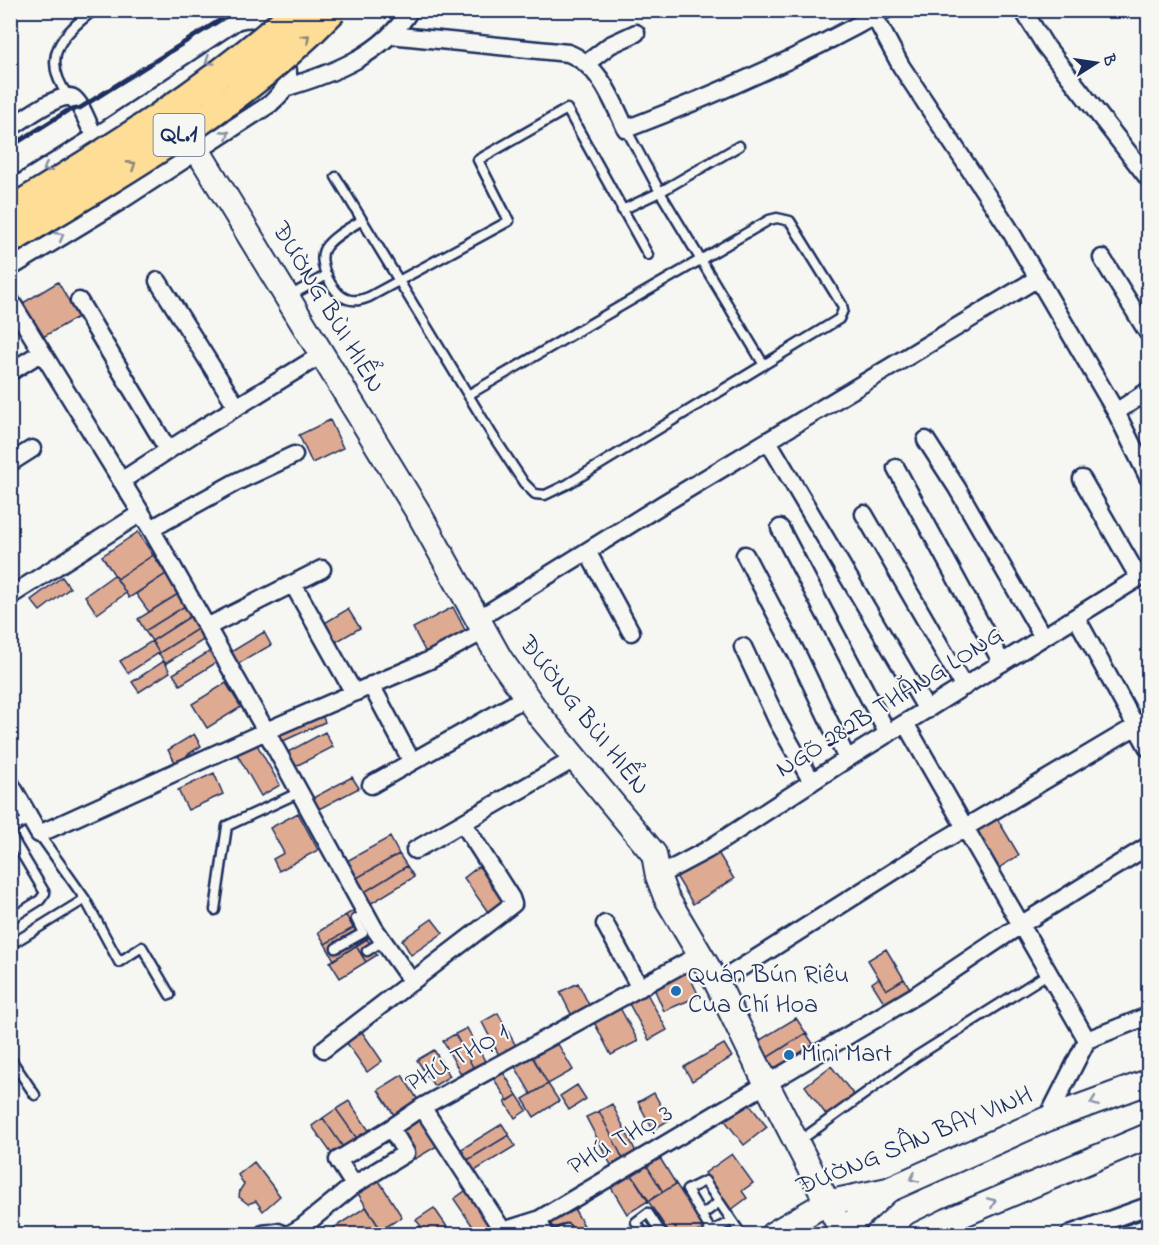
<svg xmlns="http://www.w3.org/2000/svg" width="1159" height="1245" font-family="'Indie Flower',sans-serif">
  <rect width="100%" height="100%" fill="#f6f6f2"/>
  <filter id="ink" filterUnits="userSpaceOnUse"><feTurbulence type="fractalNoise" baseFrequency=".0167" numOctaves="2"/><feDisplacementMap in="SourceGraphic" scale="12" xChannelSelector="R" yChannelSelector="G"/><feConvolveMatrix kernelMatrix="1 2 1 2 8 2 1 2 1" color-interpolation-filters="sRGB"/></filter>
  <g filter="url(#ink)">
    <!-- building -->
    <path fill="#deaa92" stroke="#1b2f5e" stroke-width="1.5" d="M 58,282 L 78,317 L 43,337 L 23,303 Z
      M 330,420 L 343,448 L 312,463 L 299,435 Z
      M 138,532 L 153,555 L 117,579 L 102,556 Z
      M 153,555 L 166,574 L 129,598 L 117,579 Z
      M 166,574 L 178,594 L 149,612 L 136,594 Z
      M 114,575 L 126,593 L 97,614 L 85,596 Z
      M 62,577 L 70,588 L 40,611 L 31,600 Z
      M 178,594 L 185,606 L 145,631 L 138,619 Z
      M 185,606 L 191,616 L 152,641 L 145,631 Z
      M 453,607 L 466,632 L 426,653 L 413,628 Z
      M 348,609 L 360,628 L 334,643 L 323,624 Z
      M 191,616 L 199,628 L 159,653 L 152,641 Z
      M 199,628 L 205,639 L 165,664 L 159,653 Z
      M 264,632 L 271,645 L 238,664 L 231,652 Z
      M 152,641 L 159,653 L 128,673 L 120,661 Z
      M 212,650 L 219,661 L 180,685 L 173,674 Z
      M 164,661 L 170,672 L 139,692 L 132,682 Z
      M 226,683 L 241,707 L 207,728 L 192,704 Z
      M 320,710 L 325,722 L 281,742 L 276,731 Z
      M 325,732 L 333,747 L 294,767 L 286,753 Z
      M 194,734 L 201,746 L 187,755 L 190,760 L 181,765 L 178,760 L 175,762 L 168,750 Z
      M 256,743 L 280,785 L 261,796 L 237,754 Z
      M 214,773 L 223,794 L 188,810 L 178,790 Z
      M 352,777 L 359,788 L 317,810 L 311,799 Z
      M 298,813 L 318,850 L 279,871 L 273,859 L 284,853 L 270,828 Z
      M 995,815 L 1019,855 L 996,870 L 972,829 Z
      M 390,837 L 399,854 L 355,879 L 345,862 Z
      M 717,851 L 734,879 L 693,904 L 676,876 Z
      M 399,854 L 407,866 L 363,893 L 355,879 Z
      M 407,866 L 414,877 L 370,904 L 363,893 Z
      M 479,866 L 504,901 L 488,912 L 464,878 Z
      M 356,909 L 371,936 L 334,960 L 325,944 L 353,928 L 346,915 Z
      M 346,915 L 353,928 L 325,944 L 318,932 Z
      M 432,919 L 443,933 L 411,955 L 402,940 Z
      M 367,939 L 377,955 L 366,962 L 356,946 Z
      M 356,946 L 366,962 L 340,978 L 330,962 Z
      M 886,949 L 904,979 L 886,990 L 868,960 Z
      M 687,971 L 699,996 L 664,1011 L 653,986 Z
      M 879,978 L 886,990 L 904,979 L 912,991 L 887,1007 L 872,983 Z
      M 578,983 L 591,1009 L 573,1018 L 560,992 Z
      M 645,990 L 667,1030 L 649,1040 L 627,1000 Z
      M 619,1006 L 638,1041 L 611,1055 L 593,1020 Z
      M 498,1013 L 517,1048 L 500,1057 L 482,1022 Z
      M 796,1018 L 806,1033 L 762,1061 L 752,1045 Z
      M 467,1028 L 485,1061 L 473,1067 L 455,1034 Z
      M 360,1029 L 382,1061 L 367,1072 L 344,1039 Z
      M 806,1033 L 816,1048 L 771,1076 L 762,1061 Z
      M 455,1034 L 473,1067 L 461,1074 L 443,1041 Z
      M 558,1044 L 573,1070 L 548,1084 L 533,1057 Z
      M 724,1044 L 732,1057 L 692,1081 L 684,1067 Z
      M 434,1050 L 450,1076 L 434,1086 L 417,1060 Z
      M 530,1053 L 548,1084 L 531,1094 L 513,1063 Z
      M 831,1066 L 854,1095 L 827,1116 L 805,1086 Z
      M 500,1067 L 517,1095 L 508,1101 L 490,1073 Z
      M 402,1075 L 420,1103 L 396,1118 L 378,1090 Z
      M 548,1084 L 559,1101 L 534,1117 L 523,1099 Z
      M 577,1085 L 586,1099 L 569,1110 L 560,1096 Z
      M 654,1093 L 669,1120 L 653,1130 L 638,1102 Z
      M 517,1095 L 527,1110 L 515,1118 L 505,1102 Z
      M 746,1100 L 767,1127 L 744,1145 L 723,1118 Z
      M 349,1101 L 370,1132 L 358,1140 L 336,1109 Z
      M 612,1104 L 636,1152 L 623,1159 L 599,1111 Z
      M 336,1109 L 358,1140 L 345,1150 L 323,1118 Z
      M 423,1111 L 442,1143 L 415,1159 L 396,1127 Z
      M 599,1111 L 623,1159 L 611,1165 L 586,1117 Z
      M 323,1118 L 345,1150 L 334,1157 L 312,1126 Z
      M 502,1124 L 509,1135 L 466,1161 L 460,1150 Z
      M 509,1135 L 515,1146 L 473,1172 L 466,1161 Z
      M 732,1154 L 753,1183 L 742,1191 L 747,1198 L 731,1210 L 705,1173 Z
      M 660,1158 L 676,1184 L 663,1192 L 647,1166 Z
      M 254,1162 L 280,1196 L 263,1211 L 256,1201 L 248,1204 L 239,1197 L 240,1190 L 244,1184 L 238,1175 Z
      M 647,1166 L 663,1192 L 649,1201 L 630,1172 Z
      M 630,1172 L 648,1201 L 627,1214 L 609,1184 Z
      M 376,1176 L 402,1217 L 381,1230 L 355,1189 Z
      M 676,1184 L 704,1227 L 694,1234 L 670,1234 L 648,1201 Z
      M 472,1186 L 499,1226 L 486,1234 L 478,1234 L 454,1199 Z
      M 366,1207 L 381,1230 L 375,1234 L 324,1234 Z
      M 573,1207 L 589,1234 L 552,1234 L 545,1224 Z
      M 434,1208 L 452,1234 L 427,1234 L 416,1220 Z
      M 421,1226 L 427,1234 L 409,1234 Z"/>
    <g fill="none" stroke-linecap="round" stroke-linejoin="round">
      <defs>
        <path id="lane" d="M 68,96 C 40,57 61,35 94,10
          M 626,129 L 660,192 L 764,365
          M 336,177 L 493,436 L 524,483 L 535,494 L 545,495 L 568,484 L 839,319 L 843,310 L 842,305 L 790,221 L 777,218 L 769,220 L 468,395
          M 622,210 L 660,192 L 739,146
          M 362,220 C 350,228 333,236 325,248 C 316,262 332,294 347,299 C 355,302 362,300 369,297 L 509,221 L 478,160 L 567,109 L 648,255
          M 288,297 L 327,275
          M 10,830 L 30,818
          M 10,834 L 45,893 L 40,900 L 10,919
          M 39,834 L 85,899 L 119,962 L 142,947 L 170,995
          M 215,910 L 227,826 L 300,792
          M 10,945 L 85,899
          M 336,948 L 363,933 L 356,919 L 366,913
          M 367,951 L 383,941
          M 10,1058 L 35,1095
          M 798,1142 L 917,1056 L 1049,973
          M 702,1215 L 719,1202
          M 557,1234 L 566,1229
          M 644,1234 L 636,1222 L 648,1213 L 662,1234
          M 707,1234 L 711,1231 L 687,1190 L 705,1181 L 741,1234
          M 713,1234 L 711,1231 L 732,1221"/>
        <path id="street" d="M 871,10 L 901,66 L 1008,227 L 1116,412 L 1148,477
          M 1023,10 L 1044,44 L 1148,178
          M 390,35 L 568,53 C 600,65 612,100 626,129 C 715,95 802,57 885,10
          M 587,63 L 610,45 L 636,33
          M 284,88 C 332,74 383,55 410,10
          M 10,128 C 21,121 63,90 73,98 C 81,104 86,119 90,127
          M 10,190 L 95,137 L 244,38 C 266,32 294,58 287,82 C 284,92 277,97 270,104 L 119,202 L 10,268
          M 1102,258 L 1148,333
          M 158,281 L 237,407
          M 10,300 L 151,529 L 266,731 L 374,928 L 412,982
          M 79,301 L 168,450
          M 10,372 L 42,352
          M 1116,412 L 1148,391
          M 926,440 L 957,488 L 1043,637
          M 768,441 L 927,710
          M 10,463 L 32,449
          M 896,468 L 1002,663
          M 1082,479 L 1139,578
          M 121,481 L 201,429 L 321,355
          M 864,514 L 964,687
          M 780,528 L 888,734
          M 151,529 L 236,482 L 294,455
          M 587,551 L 631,632
          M 745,555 L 799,658 L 847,759
          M 293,584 L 354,693
          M 10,596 L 141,513
          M 1076,617 L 1148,748
          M 478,619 L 663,504 L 1038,278
          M 207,627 L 322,569
          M 743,647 L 778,722 L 812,782
          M 371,685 L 412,762
          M 905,723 L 1087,1040 L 1047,1119
          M 10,783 L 39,834 L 266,731 L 430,660 L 484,631
          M 371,785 L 526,697
          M 415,850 L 576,758
          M 658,876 L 707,850 L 847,759 L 1148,572
          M 605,924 L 640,988
          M 717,983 L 929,849 L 1148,719
          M 1087,1040 L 1148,1016
          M 324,1049 L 513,904 L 511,898 L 463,823
          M 422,1107 L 503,1231
          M 354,1185 L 338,1160 L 391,1128
          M 538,1220 L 545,1234
          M 263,1234 L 278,1232 L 282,1234
          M 290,1234 L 302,1227 L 354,1185 L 406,1153 L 391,1128 L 422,1107 L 701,954
          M 498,1234 L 503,1231 L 538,1220 L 916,995 L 1022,924 L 1148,846
          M 1070,1234 L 1148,1206
          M 1127,1234 L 1148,1227"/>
        <path id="secondary" d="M 198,151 L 418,512 L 500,659 L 540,716 L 654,854 L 658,876 L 666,897 L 717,983 L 767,1085 L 843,1233
          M 773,1234 L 826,1203 L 888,1190 L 1047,1119 L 1148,1082
          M 840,1234 L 888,1190
          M 920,1234 L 947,1221 L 1148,1136"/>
      </defs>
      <!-- lane casing -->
      <use href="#lane" stroke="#1b2f5e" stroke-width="13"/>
      <!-- street casing -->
      <use href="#street" stroke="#1b2f5e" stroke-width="21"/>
      <!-- secondary casing -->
      <use href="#secondary" stroke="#1b2f5e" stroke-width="28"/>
      <!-- lane -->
      <use href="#lane" stroke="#f6f6f2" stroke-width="8"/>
      <!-- street -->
      <use href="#street" stroke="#f6f6f2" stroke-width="16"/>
      <!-- secondary -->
      <use href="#secondary" stroke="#f6f6f2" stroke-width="24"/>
      <!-- rail -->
      <path stroke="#1b2f5e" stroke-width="4.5" d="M 10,147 L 67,111 L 80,108 L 236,10"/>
      <defs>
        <path id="primary-bridge" d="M 10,211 C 110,150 210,89 297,10
          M 10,240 C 122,173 242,105 333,10"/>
      </defs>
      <!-- primary-bridge casing -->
      <use href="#primary-bridge" stroke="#1b2f5e" stroke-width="32" stroke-linecap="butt"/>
      <!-- primary-bridge -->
      <use href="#primary-bridge" stroke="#fede96" stroke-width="27"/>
    </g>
    <!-- one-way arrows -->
    <defs><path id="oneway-chevron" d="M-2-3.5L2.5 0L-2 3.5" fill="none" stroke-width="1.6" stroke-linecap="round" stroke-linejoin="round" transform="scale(1.5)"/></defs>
    <g stroke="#8c867a">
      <use href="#oneway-chevron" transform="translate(306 38) rotate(-43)"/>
      <use href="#oneway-chevron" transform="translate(132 165) rotate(-33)"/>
    </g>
    <g stroke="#8892a8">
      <use href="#oneway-chevron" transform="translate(209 61) rotate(146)"/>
      <use href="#oneway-chevron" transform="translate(226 134) rotate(-33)"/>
      <use href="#oneway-chevron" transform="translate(47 168) rotate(148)"/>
      <use href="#oneway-chevron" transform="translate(60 236) rotate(-31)"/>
      <use href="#oneway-chevron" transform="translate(1094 1102) rotate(160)"/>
      <use href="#oneway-chevron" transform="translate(914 1178) rotate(156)"/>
      <use href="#oneway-chevron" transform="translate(992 1202) rotate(-23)"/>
    </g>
  </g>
  <!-- markers -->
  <g fill="#1f6fb2" stroke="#f6f6f2" stroke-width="2">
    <circle cx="676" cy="991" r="6"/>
    <circle cx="789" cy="1055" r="6"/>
  </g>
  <g text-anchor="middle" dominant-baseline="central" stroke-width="4.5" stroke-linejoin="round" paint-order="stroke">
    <!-- shield labels -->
    <rect fill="#f6f6f2" stroke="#5d6b8a" stroke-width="1.5" x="153.5" y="114" width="51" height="42" rx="4.5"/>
    <g font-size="24" font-weight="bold" fill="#1b2f5e">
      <text x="179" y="135">QL.1</text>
    </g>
    <!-- street labels -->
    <g font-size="26" fill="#1b2f5e" stroke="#f6f6f2">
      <text transform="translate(327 308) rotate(59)">ĐƯỜNG BÙI HIỂN</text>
      <text transform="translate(890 703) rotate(-32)">NGÕ 282B THĂNG LONG</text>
      <text transform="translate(583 716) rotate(52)">ĐƯỜNG BÙI HIỂN</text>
      <text transform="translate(458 1059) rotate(-29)">PHÚ THỌ 1</text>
      <text transform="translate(621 1141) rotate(-30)">PHÚ THỌ 3</text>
      <text transform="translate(915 1142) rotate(-22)">ĐƯỜNG SÂN BAY VINH</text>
    </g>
    <!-- poi labels -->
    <g font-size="26" fill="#1b2f5e" stroke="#f6f6f2" text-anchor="start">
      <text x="688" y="976">Quán Bún Riêu<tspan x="688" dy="30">Cua Chí Hoa</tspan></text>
      <text x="801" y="1055">Mini Mart</text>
    </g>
  </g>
  <!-- margin -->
  <rect width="1159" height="1245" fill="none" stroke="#f6f6f2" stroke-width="36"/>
  <rect x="18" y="18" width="1123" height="1209" fill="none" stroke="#1b2f5e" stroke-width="2" filter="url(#ink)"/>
  <!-- north arrow -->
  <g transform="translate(1096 63) rotate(78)" stroke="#f6f6f2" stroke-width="4.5" paint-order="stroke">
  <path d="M0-4.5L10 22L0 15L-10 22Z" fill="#1b2f5e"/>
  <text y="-9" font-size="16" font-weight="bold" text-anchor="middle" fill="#1b2f5e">B</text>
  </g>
</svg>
